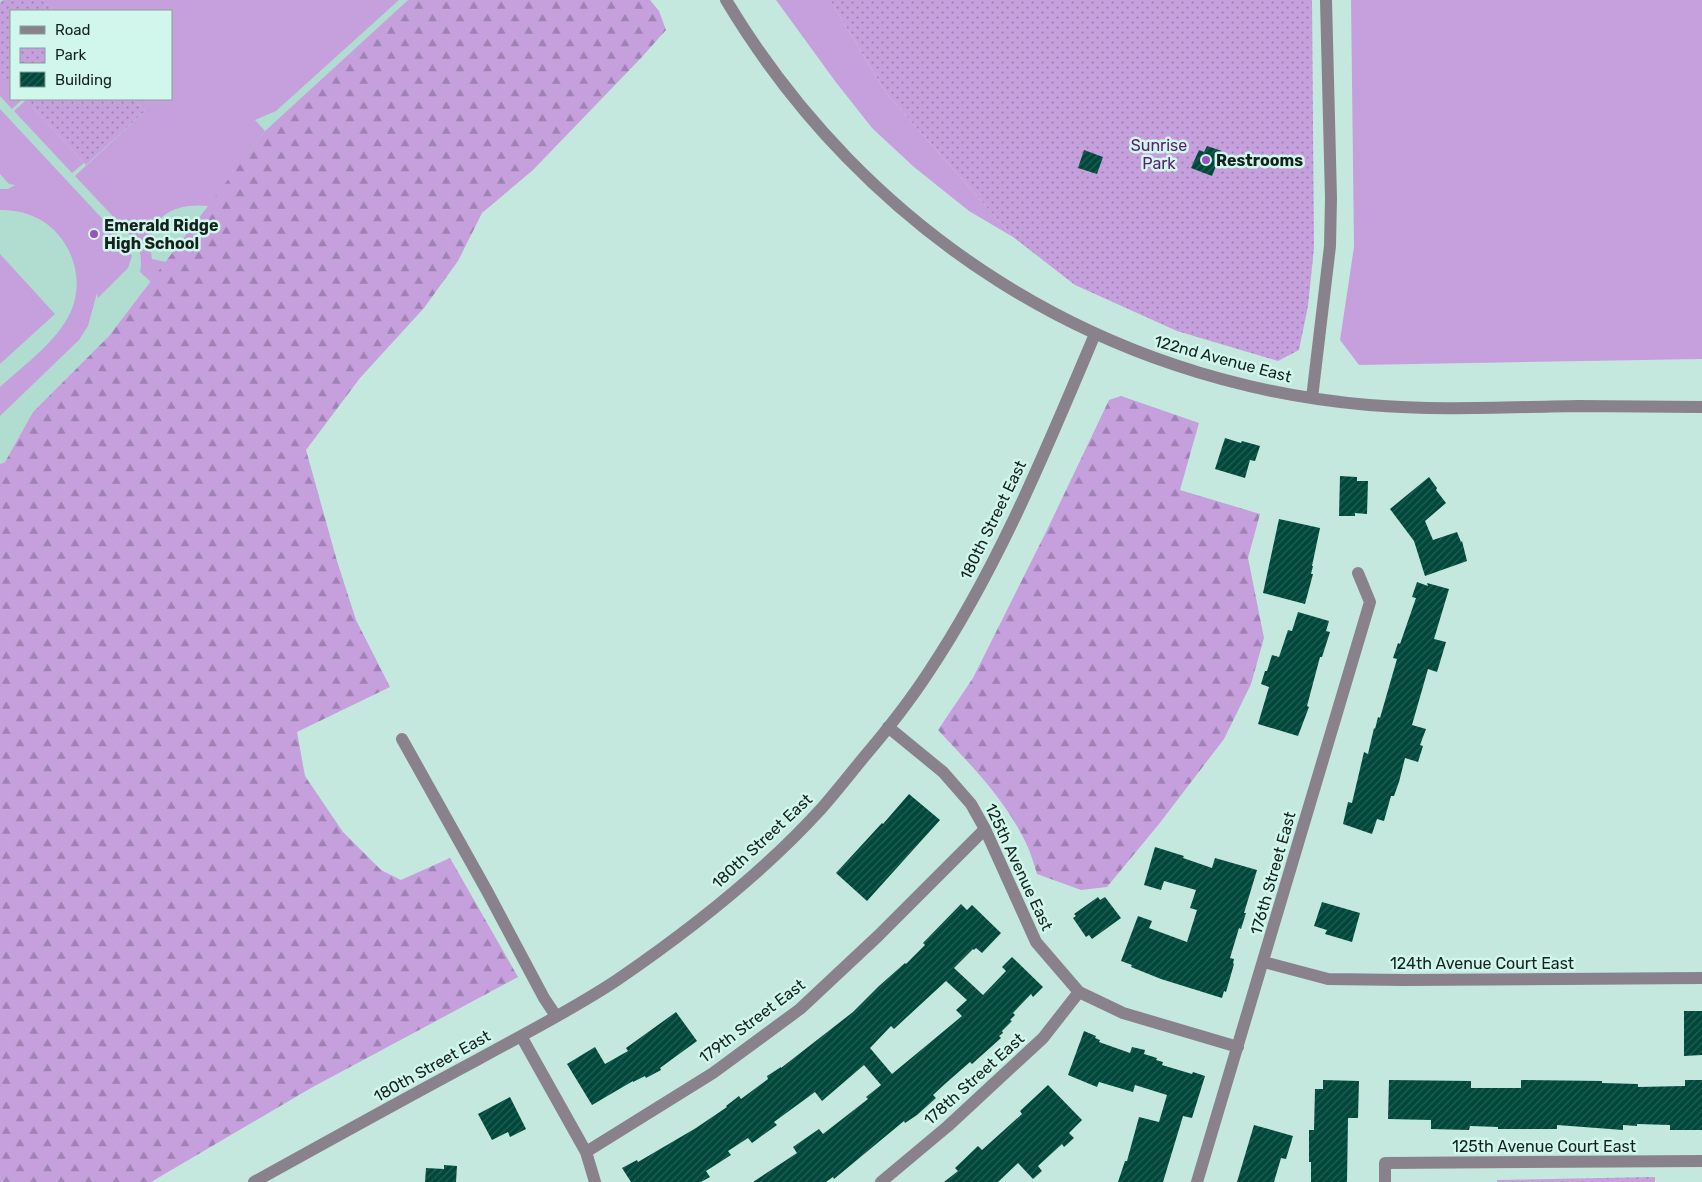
<svg xmlns="http://www.w3.org/2000/svg" width="1702" height="1182" font-family="Rubik,sans-serif">
  <defs>
    <pattern id="forest-firs" width="22" height="20" patternUnits="userSpaceOnUse" patternTransform="scale(1.25)"><rect width="22" height="20" fill="#c5a0dd"/><path d="M5 1l3.5 6h-7zM16 11l3.5 6h-7z" fill="#9f82b3"/></pattern>
    <pattern id="park-dots" width="8" height="8" patternUnits="userSpaceOnUse" patternTransform="scale(1.25)"><rect width="8" height="8" fill="#c5a0dd"/><path d="M2 2h.1M6 6h.1" fill="none" stroke="#9f82b3" stroke-width="1.8" stroke-linecap="round"/></pattern>
    <pattern id="building-hatch" width="6" height="6" patternUnits="userSpaceOnUse" patternTransform="scale(1.25)"><rect width="6" height="6" fill="#00483b"/><path d="M-1 1l2-2M0 6l6-6M5 7l2-2" fill="none" stroke="#255f55"/></pattern>
  </defs>
  <rect width="100%" height="100%" fill="#c4e8de"/>
  <!-- built -->
  <path fill="#b1ddd0" fill-rule="evenodd" d="M 0,0 L 408,0 L 265,131 L 109,336 L 33,412 L 5,462 L 0,464 ZM 11,11 L 171,11 L 171,99 L 11,99 Z"/>
  <!-- grass -->
  <path fill="#c5a0dd" d="M 42,0 L 399,0 L 276,111 L 255,120 L 265,131 L 209,206 C 172,202 144,218 152,259 L 166,262 L 151,282 L 140,272 C 142,261 141,252 136,241 L 75,176 L 145,111 L 133,99 L 171,99 L 171,11 L 53,11 Z
    M 776,0 L 830,0 L 886,93 L 1013,237 L 969,211 L 914,167 L 872,128 L 835,81 Z
    M 1351,0 L 1702,0 L 1702,359 L 1359,365 L 1340,340 L 1354,247 Z
    M 0,72 L 11,84 L 11,99 L 23,99 L 12,109 L 0,96 Z
    M 26,100 L 84,163 L 72,173 L 14,111 Z
    M 0,109 L 125,243 L 132,256 L 128,268 L 98,298 L 97,293 L 88,326 L 79,340 L 0,416 L 0,387 C 22,367 52,345 67,319 C 88,284 73,236 37,218 C 25,212 13,210 0,210 L 0,189 L 8,189 L 15,185 L 9,184 L 0,174 Z
    M 0,254 L 55,314 L 0,364 Z"/>
  <!-- forest -->
  <path fill="url(#forest-firs)" d="M 408,0 L 650,0 L 659,11 L 666,30 L 641,58 L 533,170 L 482,213 L 458,261 L 424,308 L 360,378 L 306,450 L 337,561 L 356,620 L 390,687 L 297,732 L 305,776 L 343,832 L 381,870 L 401,880 L 450,858 L 518,977 L 311,1088 L 151,1182 L 0,1182 L 0,464 L 5,462 L 33,412 L 109,336 L 265,131 Z
    M 1121,396 L 1199,423 L 1180,490 L 1260,514 L 1248,558 L 1264,638 L 1251,684 L 1224,739 L 1159,824 L 1107,887 L 1081,890 L 1037,874 C 1034,864 1031,854 1027,845 C 1006,800 971,765 938,730 L 973,678 L 1047,530 L 1109,400 Z"/>
  <!-- park -->
  <path fill="url(#park-dots)" d="M 3,0 L 42,0 L 53,11 L 11,11 L 11,84 L 0,72 L 0,3 Z
    M 830,0 L 1312,0 L 1314,248 L 1308,306 L 1299,350 L 1278,361 L 1177,331 L 1075,285 L 1013,237 L 886,93 Z
    M 25,99 L 133,99 L 145,111 L 86,165 Z
    M 1655,1177 L 1655,1182 L 1497,1182 L 1497,1180 Z"/>
  <!-- building -->
  <path fill="url(#building-hatch)" fill-rule="evenodd" d="M 1207,146 L 1222,151 L 1212,176 L 1191,168 L 1199,150 L 1204,152 Z
    M 1084,150 L 1103,157 L 1097,174 L 1078,168 Z
    M 1225,438 L 1241,443 L 1242,441 L 1260,446 L 1255,461 L 1250,460 L 1245,478 L 1215,469 Z
    M 1340,476 L 1357,477 L 1357,481 L 1368,481 L 1367,514 L 1355,513 L 1355,516 L 1339,516 Z
    M 1429,477 L 1437,488 L 1436,490 L 1446,503 L 1425,521 L 1433,540 L 1457,532 L 1461,542 L 1462,541 L 1467,561 L 1425,576 L 1414,541 L 1390,509 Z
    M 1279,519 L 1320,528 L 1312,566 L 1313,566 L 1311,574 L 1313,574 L 1305,604 L 1263,593 Z
    M 1417,582 L 1428,586 L 1427,583 L 1449,589 L 1434,639 L 1446,642 L 1437,672 L 1428,669 L 1412,725 L 1426,729 L 1420,745 L 1423,746 L 1418,762 L 1405,758 L 1399,782 L 1394,796 L 1391,796 L 1384,821 L 1377,819 L 1372,834 L 1343,824 L 1348,802 L 1352,803 L 1364,752 L 1368,754 L 1374,728 L 1375,729 L 1378,717 L 1380,718 L 1397,659 L 1393,658 L 1398,643 L 1400,644 L 1416,598 L 1412,597 Z
    M 1298,612 L 1329,621 L 1326,631 L 1330,632 L 1322,657 L 1320,657 L 1307,706 L 1309,707 L 1298,736 L 1258,724 L 1269,687 L 1261,684 L 1265,671 L 1267,671 L 1272,655 L 1279,657 L 1288,630 L 1292,631 Z
    M 909,794 L 940,820 L 867,901 L 836,873 L 882,823 L 883,824 Z
    M 1155,847 L 1184,856 L 1183,858 L 1212,868 L 1215,858 L 1257,870 L 1244,913 L 1246,913 L 1241,929 L 1239,928 L 1230,958 L 1234,959 L 1233,963 L 1234,964 L 1226,992 L 1224,991 L 1222,998 L 1161,979 L 1131,967 L 1132,965 L 1121,961 L 1138,916 L 1152,921 L 1149,928 L 1187,942 L 1197,910 L 1190,908 L 1196,890 L 1164,881 L 1161,890 L 1144,885 Z
    M 1098,897 L 1100,900 L 1105,897 L 1121,918 L 1092,939 L 1089,935 L 1086,937 L 1073,918 L 1076,916 L 1074,914 Z
    M 1322,902 L 1360,913 L 1352,942 L 1325,934 L 1327,930 L 1314,926 Z
    M 961,904 L 967,910 L 972,905 L 1001,933 L 982,953 L 976,948 L 974,950 L 973,949 L 954,968 L 983,995 L 1006,971 L 1002,967 L 1012,957 L 1043,987 L 1033,997 L 1031,994 L 1013,1013 L 1015,1015 L 1010,1020 L 1012,1021 L 1002,1031 L 1003,1033 L 999,1036 L 1001,1038 L 972,1064 L 970,1062 L 946,1083 L 933,1095 L 936,1098 L 917,1115 L 905,1123 L 904,1121 L 834,1179 L 833,1177 L 826,1182 L 753,1182 L 797,1153 L 793,1147 L 819,1129 L 823,1134 L 868,1099 L 866,1097 L 881,1085 L 864,1065 L 822,1101 L 815,1092 L 774,1122 L 777,1125 L 752,1143 L 748,1138 L 728,1151 L 731,1155 L 706,1171 L 710,1177 L 701,1182 L 631,1182 L 622,1168 L 637,1160 L 638,1162 L 696,1128 L 727,1107 L 726,1106 L 739,1096 L 741,1099 L 768,1079 L 767,1076 L 781,1067 L 781,1068 L 853,1012 L 879,986 L 905,963 L 906,964 L 925,945 L 923,943 ZM 946,981 L 967,1000 L 956,1010 L 962,1016 L 892,1074 L 870,1048 L 891,1026 L 894,1029 Z
    M 1684,1011 L 1702,1011 L 1702,1055 L 1684,1056 Z
    M 676,1012 L 697,1041 L 660,1068 L 661,1070 L 646,1078 L 645,1076 L 633,1082 L 633,1081 L 592,1105 L 567,1064 L 595,1047 L 605,1064 L 628,1051 L 626,1048 Z
    M 1084,1031 L 1096,1036 L 1095,1038 L 1100,1040 L 1099,1042 L 1130,1053 L 1132,1047 L 1145,1050 L 1144,1054 L 1157,1058 L 1156,1060 L 1163,1062 L 1162,1065 L 1192,1074 L 1193,1072 L 1205,1076 L 1192,1118 L 1183,1116 L 1163,1182 L 1118,1182 L 1125,1161 L 1127,1161 L 1139,1117 L 1159,1122 L 1167,1095 L 1135,1085 L 1133,1092 L 1099,1082 L 1097,1087 L 1068,1075 Z
    M 1323,1080 L 1359,1081 L 1358,1118 L 1348,1118 L 1347,1182 L 1311,1182 L 1311,1162 L 1309,1162 L 1309,1130 L 1314,1130 L 1315,1089 L 1323,1089 Z
    M 1389,1080 L 1471,1081 L 1471,1088 L 1521,1088 L 1521,1080 L 1602,1081 L 1602,1083 L 1638,1084 L 1638,1087 L 1685,1086 L 1685,1080 L 1702,1080 L 1702,1130 L 1670,1130 L 1670,1125 L 1637,1124 L 1637,1126 L 1623,1125 L 1623,1130 L 1557,1125 L 1557,1129 L 1498,1129 L 1498,1127 L 1470,1126 L 1469,1130 L 1431,1129 L 1431,1120 L 1388,1119 Z
    M 1048,1085 L 1082,1120 L 1069,1133 L 1074,1138 L 1064,1147 L 1062,1144 L 1038,1166 L 1042,1171 L 1033,1179 L 1018,1163 L 998,1182 L 944,1182 L 958,1171 L 955,1168 L 978,1146 L 982,1150 L 1022,1114 L 1020,1111 Z
    M 510,1097 L 526,1129 L 510,1137 L 508,1132 L 492,1140 L 478,1114 Z
    M 1254,1125 L 1293,1136 L 1286,1159 L 1281,1158 L 1274,1182 L 1237,1182 Z
    M 444,1165 L 457,1166 L 456,1182 L 425,1182 L 426,1168 L 444,1169 Z"/>
  <g fill="none" stroke-linecap="round" stroke-linejoin="round">
    <!-- minor -->
    <path stroke="#89828d" stroke-width="12" d="M 726,0 C 865,232 1099,382 1369,405 C 1439,411 1508,407 1578,406 C 1619,406 1661,407 1702,407
      M 1312,398 L 1330,246 L 1331,198 L 1326,0
      M 888,727 L 943,772 L 971,804 L 985,829 L 1036,942 L 1079,992 L 1123,1013 L 1238,1047
      M 402,739 L 487,891 L 544,998 L 556,1016
      M 1264,962 L 1328,979 L 1404,980 L 1702,978
      M 521,1036 L 586,1152 L 595,1182
      M 586,1152 L 713,1073 L 800,1009 L 878,936 L 985,829
      M 254,1182 C 328,1141 402,1100 477,1060 C 524,1034 572,1010 617,980 C 690,930 761,875 821,809 C 836,792 850,774 864,757 C 887,730 909,702 928,673 C 998,568 1046,450 1095,334
      M 881,1182 L 948,1126 L 1043,1038 L 1079,992
      M 1197,1182 L 1370,602 L 1358,573
      M 1385,1182 L 1385,1163 L 1702,1161"/>
  </g>
  <!-- markers -->
  <g fill="#9b51c3" stroke="#d1f6eb" stroke-width="2">
    <circle cx="1206" cy="160" r="5"/>
    <circle cx="94" cy="234" r="5"/>
  </g>
  <g text-anchor="middle" dominant-baseline="central" stroke-width="5" stroke-linejoin="round" paint-order="stroke">
    <!-- park labels -->
    <g font-size="16" fill="#5a2076" stroke="#d1f6eb">
      <text x="1159" y="145">Sunrise<tspan x="1159" dy="18">Park</tspan></text>
    </g>
    <!-- poi labels -->
    <g font-size="16" font-weight="bold" fill="#14221e" stroke="#d1f6eb" text-anchor="start">
      <text x="1216" y="160">Restrooms</text>
      <text x="104" y="225">Emerald Ridge<tspan x="104" dy="18">High School</tspan></text>
    </g>
    <!-- street labels -->
    <g font-size="16" fill="#14221e" stroke="#d1f6eb">
      <text transform="translate(1223 359) rotate(15)">122nd Avenue East</text>
      <text transform="translate(993 520) rotate(-64)">180th Street East</text>
      <text transform="translate(762 841) rotate(-43)">180th Street East</text>
      <text transform="translate(1019 867) rotate(65)">125th Avenue East</text>
      <text transform="translate(1273 873) rotate(-74)">176th Street East</text>
      <text x="1482" y="963">124th Avenue Court East</text>
      <text transform="translate(752 1021) rotate(-37)">179th Street East</text>
      <text transform="translate(432 1066) rotate(-29)">180th Street East</text>
      <text transform="translate(974 1079) rotate(-42)">178th Street East</text>
      <text x="1544" y="1146">125th Avenue Court East</text>
    </g>
  </g>
  <!-- legend -->
  <rect x="10" y="10" width="162" height="90" fill="#d1f6eb" stroke="#85a199"/>
  <rect x="20" y="26" width="25" height="8" fill="#89828d" stroke="#85a199"/>
  <text x="55" y="35" font-size="15" fill="#14221e">Road</text>
  <rect x="20" y="48" width="25" height="15" fill="url(#park-dots)" stroke="#85a199"/>
  <text x="55" y="60" font-size="15" fill="#14221e">Park</text>
  <rect x="20" y="72" width="25" height="15" fill="url(#building-hatch)" stroke="#85a199"/>
  <text x="55" y="85" font-size="15" fill="#14221e">Building</text>
</svg>
